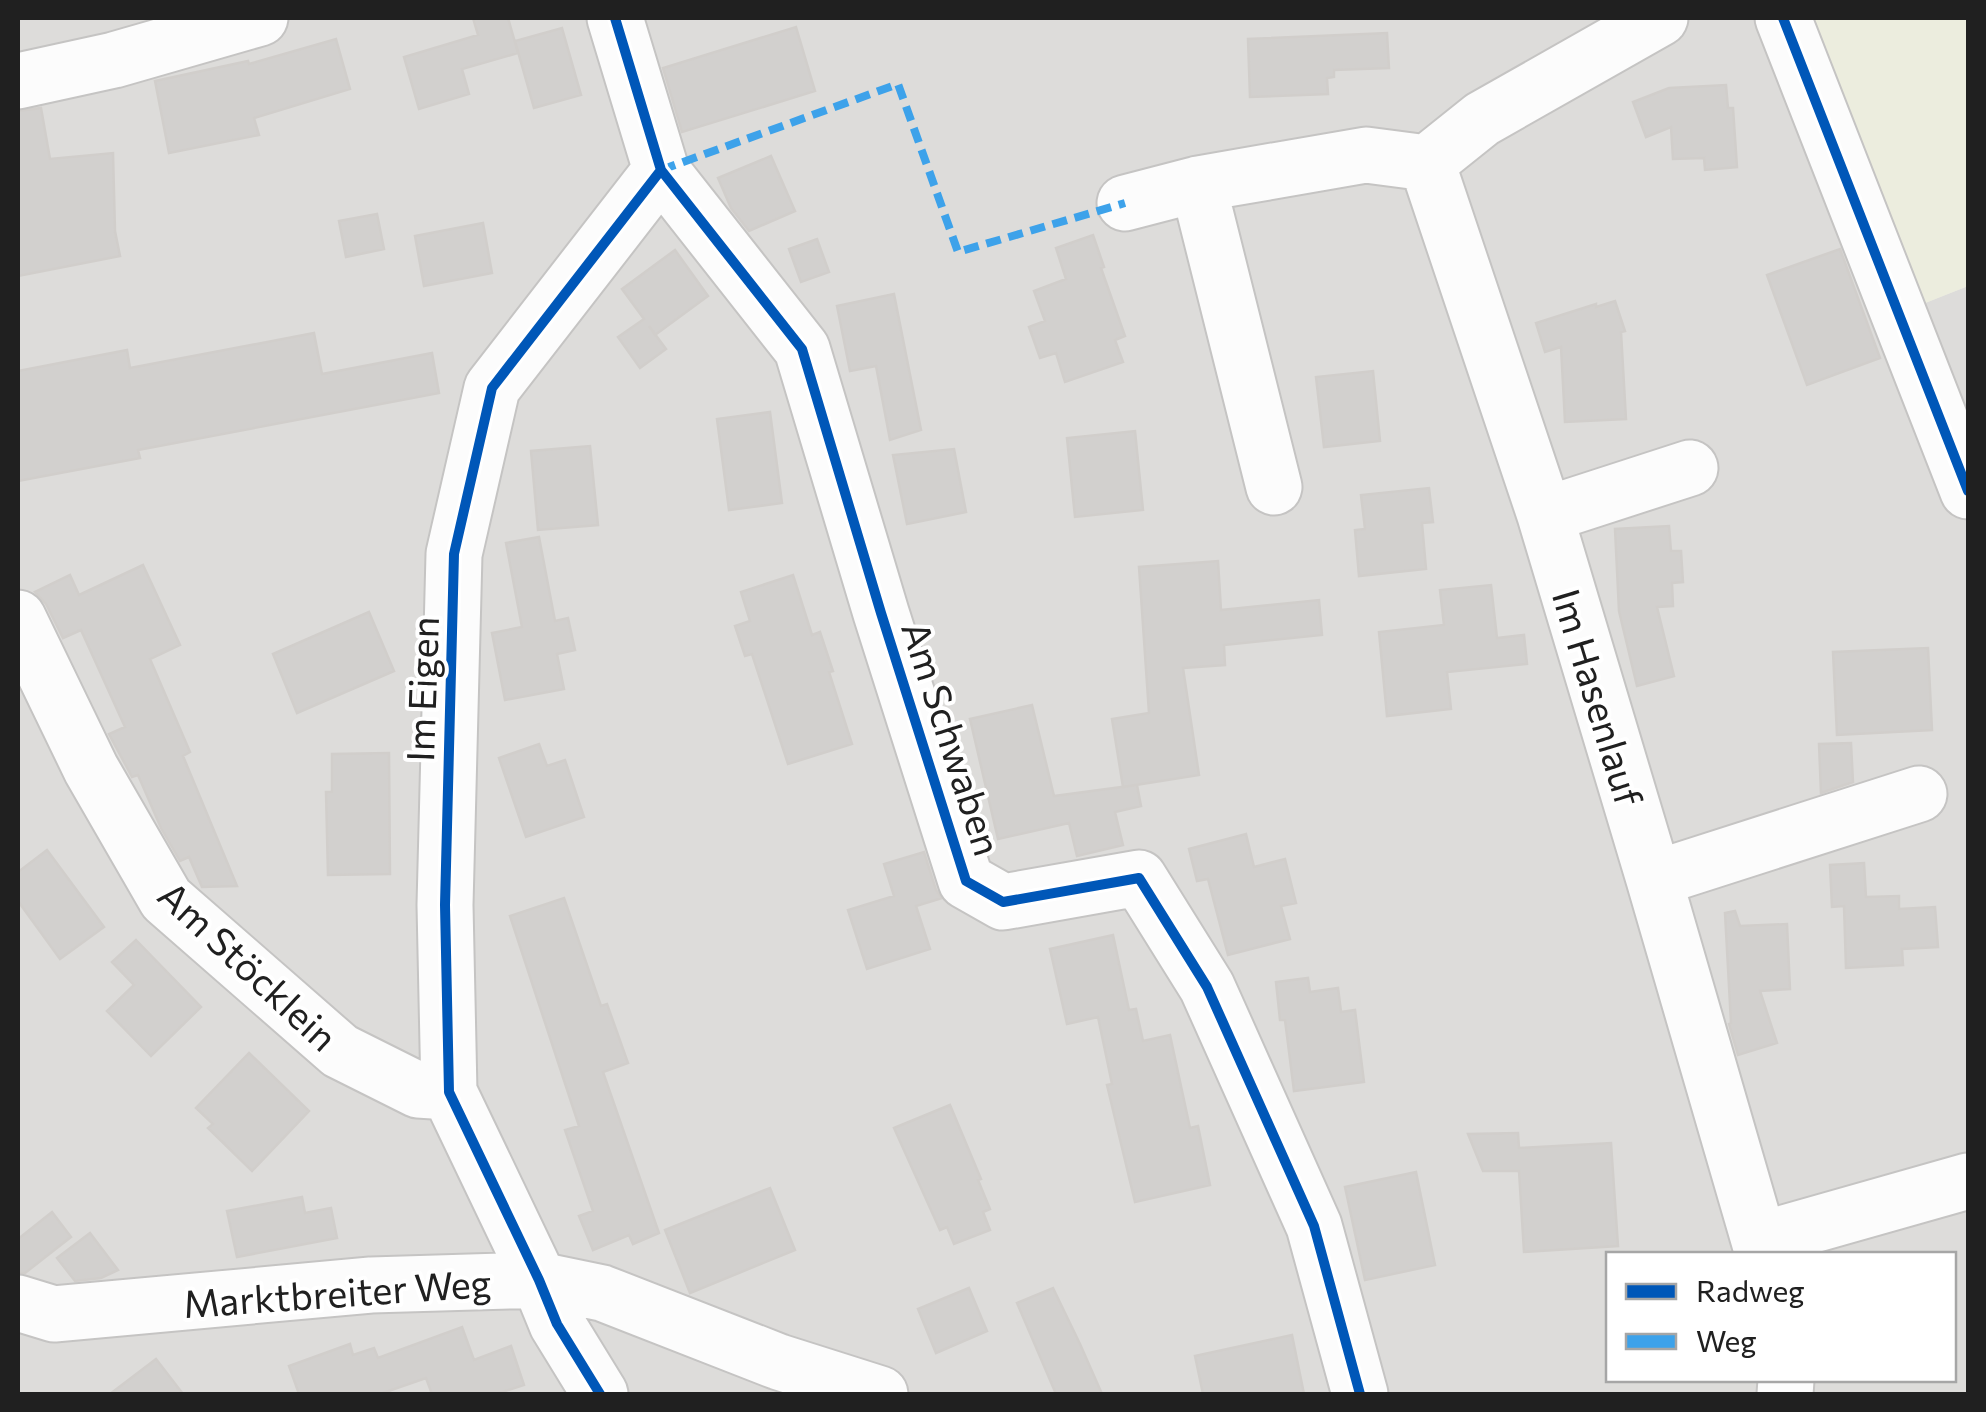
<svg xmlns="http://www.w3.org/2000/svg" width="1986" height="1412" font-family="Commissioner,sans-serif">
  <rect width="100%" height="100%" fill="#eeece9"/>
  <!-- residential -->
  <path fill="#dddcda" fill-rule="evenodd" d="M 18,18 L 1783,18 L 1899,313 L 1968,286 L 1968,1394 L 18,1394 ZM 1608,1254 L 1954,1254 L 1954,1380 L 1608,1380 Z"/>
  <!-- farmland -->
  <path fill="#ecedde" d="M 1783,18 L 1968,18 L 1968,286 L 1898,314 Z"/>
  <!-- building -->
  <path fill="#d2d0ce" stroke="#d1cecb" stroke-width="2.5" d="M 473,18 L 508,18 L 518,53 L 462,69 L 469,94 L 419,109 L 404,57 L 478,35 Z
    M 796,27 L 815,91 L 682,132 L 663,68 Z
    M 562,28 L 581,95 L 534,108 L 515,41 Z
    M 1387,33 L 1389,68 L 1334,70 L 1334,77 L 1327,78 L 1328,94 L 1250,97 L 1248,39 Z
    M 336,39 L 350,89 L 254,118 L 259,135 L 169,153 L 155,81 L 248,61 L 249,64 Z
    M 1726,85 L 1728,108 L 1733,108 L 1737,167 L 1705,170 L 1704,158 L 1673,159 L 1671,127 L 1646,137 L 1633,102 L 1669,88 Z
    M 41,108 L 50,159 L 113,153 L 115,231 L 120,256 L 18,276 L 18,111 Z
    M 771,156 L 795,211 L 749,231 L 731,208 L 718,178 Z
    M 377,214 L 384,249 L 346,257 L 339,221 Z
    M 483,223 L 492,273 L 424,286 L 415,236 Z
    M 1093,235 L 1104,267 L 1101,268 L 1125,336 L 1115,340 L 1123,362 L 1065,382 L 1056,353 L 1040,358 L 1029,327 L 1045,321 L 1034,291 L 1066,279 L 1056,248 Z
    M 817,239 L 829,272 L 801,282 L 789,249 Z
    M 1840,249 L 1880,358 L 1807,385 L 1767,275 Z
    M 675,250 L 708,296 L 655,335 L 649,326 L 666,349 L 640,368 L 618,337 L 644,319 L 622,289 Z
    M 894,294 L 921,430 L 890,440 L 876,366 L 850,371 L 837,306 Z
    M 1615,301 L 1625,331 L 1621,332 L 1626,419 L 1565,422 L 1561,347 L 1545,352 L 1536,323 L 1596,304 L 1596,307 Z
    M 314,333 L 322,374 L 432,353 L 439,393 L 138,450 L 140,458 L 18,481 L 18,371 L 127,350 L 130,368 Z
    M 1373,371 L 1380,441 L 1324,447 L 1316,377 Z
    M 770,412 L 782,503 L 729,510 L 717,419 Z
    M 1135,431 L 1143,510 L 1075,517 L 1067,438 Z
    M 590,446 L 598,525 L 538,530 L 531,451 Z
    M 954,449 L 966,512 L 907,524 L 893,455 Z
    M 1429,488 L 1433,522 L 1422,523 L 1426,569 L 1359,576 L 1355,530 L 1365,529 L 1361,495 Z
    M 1669,526 L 1671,551 L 1681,551 L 1683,582 L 1672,583 L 1673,606 L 1657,607 L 1674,676 L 1637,686 L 1619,611 L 1615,529 Z
    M 539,537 L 555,621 L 568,618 L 575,650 L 557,654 L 564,689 L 505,700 L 492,633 L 522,627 L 506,543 Z
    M 1218,561 L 1221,610 L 1319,600 L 1322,635 L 1224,645 L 1225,665 L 1183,668 L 1199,775 L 1123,787 L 1112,719 L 1149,713 L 1139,567 Z
    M 143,565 L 180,645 L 150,659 L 190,752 L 183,756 L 237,886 L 202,887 L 189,857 L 180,861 L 161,828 L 138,775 L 132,777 L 109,734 L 125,727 L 81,630 L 63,638 L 46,604 L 35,592 L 70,575 L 79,595 Z
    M 793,575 L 812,635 L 820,632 L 833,671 L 829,672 L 852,744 L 788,764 L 752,654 L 745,656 L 735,626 L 750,621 L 741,592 Z
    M 1491,585 L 1497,638 L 1524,635 L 1527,664 L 1447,672 L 1451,709 L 1387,716 L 1379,632 L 1444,625 L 1440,590 Z
    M 369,612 L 394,671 L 297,713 L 273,654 Z
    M 1928,648 L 1932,730 L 1837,735 L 1833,652 Z
    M 1032,705 L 1054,796 L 1137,785 L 1141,806 L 1115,812 L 1123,845 L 1077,856 L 1069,823 L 998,839 L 970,719 Z
    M 1851,743 L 1853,782 L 1821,793 L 1819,744 Z
    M 539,744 L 547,766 L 565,760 L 584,817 L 526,837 L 499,758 Z
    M 389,753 L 390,874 L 328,875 L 326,792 L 332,792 L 332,754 Z
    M 1246,834 L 1254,867 L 1285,859 L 1296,903 L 1281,906 L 1290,939 L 1228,955 L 1208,879 L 1197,881 L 1189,849 Z
    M 47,850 L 104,927 L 60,959 L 18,901 L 18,872 Z
    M 924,852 L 936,890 L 942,898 L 916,906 L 930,949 L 867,969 L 848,910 L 894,896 L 884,864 Z
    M 1864,863 L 1866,897 L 1899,896 L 1899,909 L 1935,907 L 1938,947 L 1902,949 L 1903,965 L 1846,968 L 1844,906 L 1832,907 L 1830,865 Z
    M 564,898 L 601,1006 L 607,1004 L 628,1063 L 603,1072 L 659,1233 L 633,1244 L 629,1235 L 593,1250 L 579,1216 L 593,1211 L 565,1130 L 579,1126 L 510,916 Z
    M 1735,911 L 1740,926 L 1787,924 L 1790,989 L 1760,991 L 1777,1043 L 1738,1055 L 1729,1024 L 1731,1023 L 1725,913 Z
    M 1113,935 L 1129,1010 L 1136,1009 L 1143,1041 L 1170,1035 L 1190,1128 L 1198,1126 L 1210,1185 L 1135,1202 L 1107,1085 L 1112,1084 L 1098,1017 L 1067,1024 L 1050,949 Z
    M 136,940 L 201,1007 L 151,1056 L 107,1011 L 134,985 L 112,962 Z
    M 1308,978 L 1310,992 L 1338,988 L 1341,1012 L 1355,1010 L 1364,1082 L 1294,1091 L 1285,1020 L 1280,1020 L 1276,982 Z
    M 249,1053 L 309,1111 L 252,1171 L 208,1128 L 213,1124 L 196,1108 Z
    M 950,1105 L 981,1179 L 978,1180 L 990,1209 L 983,1212 L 990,1230 L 954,1244 L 947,1227 L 940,1230 L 894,1128 Z
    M 1518,1133 L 1519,1148 L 1611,1143 L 1618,1246 L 1524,1252 L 1519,1171 L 1483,1171 L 1468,1134 Z
    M 1416,1172 L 1435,1265 L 1365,1280 L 1345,1187 Z
    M 770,1188 L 795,1250 L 690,1293 L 665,1230 Z
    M 302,1197 L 305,1213 L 331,1208 L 337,1238 L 237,1257 L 227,1211 Z
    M 52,1212 L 71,1237 L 25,1273 L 18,1273 L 18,1239 Z
    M 90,1233 L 118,1270 L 101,1278 L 75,1281 L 57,1258 Z
    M 969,1288 L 987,1331 L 936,1353 L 918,1309 Z
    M 1053,1288 L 1080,1344 L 1102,1394 L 1056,1394 L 1017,1303 Z
    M 462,1327 L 474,1360 L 511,1346 L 524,1385 L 496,1394 L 432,1394 L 426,1378 L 380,1394 L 299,1394 L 289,1366 L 350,1344 L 353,1355 L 374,1348 L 378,1358 Z
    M 1292,1335 L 1304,1394 L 1203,1394 L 1195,1356 Z
    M 156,1359 L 183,1394 L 110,1394 Z"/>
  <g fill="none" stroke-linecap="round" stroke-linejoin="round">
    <defs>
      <path id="minor" d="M 1660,18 L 1482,119 L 1427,163 L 1545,515 L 1654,879 L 1763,1254
        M 1783,18 L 1968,491
        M 18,81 L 114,60 L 260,18
        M 661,170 L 802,349 L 881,613 L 966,881 L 1003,902 L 1139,878 L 1207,987 L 1314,1226 L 1360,1394
        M 1198,184 L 1274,487
        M 1125,203 L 1198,184 L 1366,155 L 1427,163
        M 1545,515 L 1690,468
        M 18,618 L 91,769 L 166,899 L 340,1051 L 418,1090 L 449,1092
        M 1654,879 L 1919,794
        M 1760,1240 L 1968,1181
        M 18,1303 L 54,1314 L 371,1285 L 539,1280 L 602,1293 L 779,1362 L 880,1394
        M 600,1394 L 557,1324 L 539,1280 L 449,1092 L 445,905 L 454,554 L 492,388 L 661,170 L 615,18
        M 1785,1394 L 1786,1380"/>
    </defs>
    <!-- minor casing -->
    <use href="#minor" stroke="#c5c4c3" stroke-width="59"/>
    <!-- minor -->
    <use href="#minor" stroke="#fcfcfc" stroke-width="55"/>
    <!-- quiet -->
    <path stroke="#3da2ea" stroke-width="8" stroke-dasharray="15 8" stroke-linecap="butt" d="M 661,170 L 898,84 L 958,252 L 1125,203"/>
    <defs>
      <path id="cycleway" d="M 1783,18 L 1968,491
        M 661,170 L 802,349 L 881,613 L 966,881 L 1003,902 L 1139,878 L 1207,987 L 1314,1226 L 1360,1394
        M 600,1394 L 557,1324 L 539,1280 L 449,1092 L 445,905 L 454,554 L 492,388 L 661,170 L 615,18"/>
    </defs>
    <!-- cycleway casing -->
    <use href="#cycleway" stroke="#fff" stroke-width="16"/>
    <!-- cycleway -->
    <use href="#cycleway" stroke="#0057b8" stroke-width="10"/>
  </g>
  <g text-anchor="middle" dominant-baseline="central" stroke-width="8" stroke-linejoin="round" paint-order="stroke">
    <!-- street labels -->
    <g font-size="38" fill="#202020" stroke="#fff">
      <text transform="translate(421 689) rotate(-88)">Im Eigen</text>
      <text transform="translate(1599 697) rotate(73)">Im Hasenlauf</text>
      <text transform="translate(953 738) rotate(72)">Am Schwaben</text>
      <text transform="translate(249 965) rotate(43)">Am Stöcklein</text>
      <text transform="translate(337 1292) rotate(-4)">Marktbreiter Weg</text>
    </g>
  </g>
  <!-- border -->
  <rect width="1986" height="1412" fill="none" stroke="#202020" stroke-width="40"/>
  <!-- legend -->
  <rect x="1606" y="1252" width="350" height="130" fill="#ffffff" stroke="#a6a6a6" stroke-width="2.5"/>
  <rect x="1626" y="1284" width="50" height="15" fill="#0057b8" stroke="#a6a6a6" stroke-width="2.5"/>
  <text x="1696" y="1302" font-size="30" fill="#202020">Radweg</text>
  <rect x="1626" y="1334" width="50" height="15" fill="#3da2ea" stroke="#a6a6a6" stroke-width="2.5"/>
  <text x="1696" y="1352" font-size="30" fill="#202020">Weg</text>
</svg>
